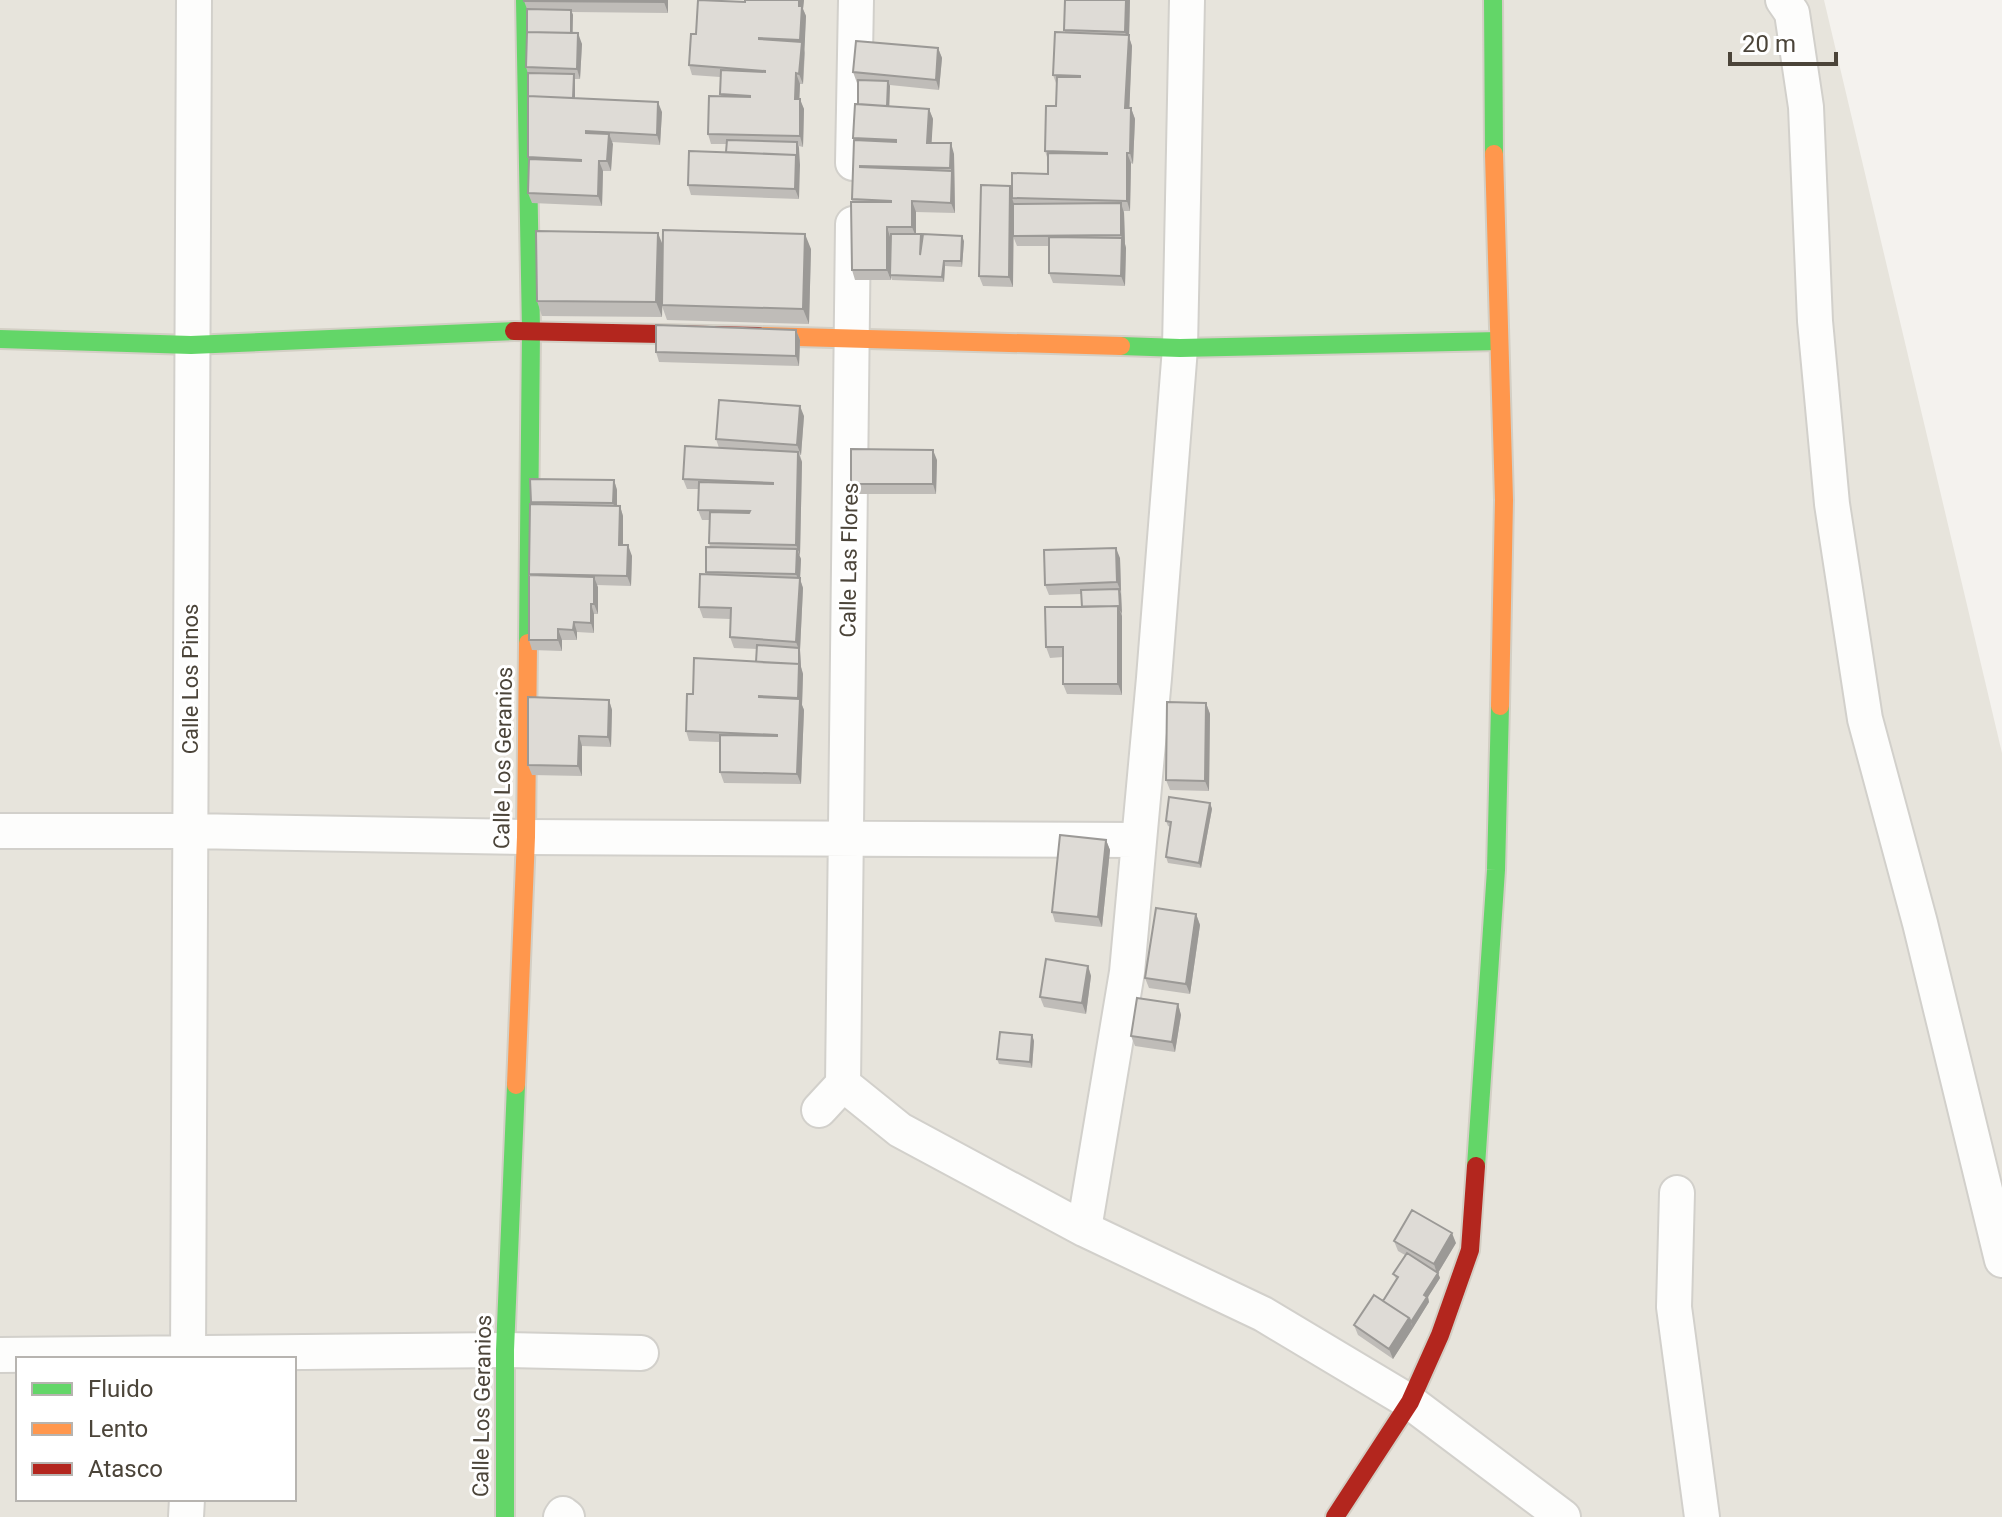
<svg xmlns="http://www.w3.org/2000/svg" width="2002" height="1517" font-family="Roboto,sans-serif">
  <rect width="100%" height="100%" fill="#f4f2ee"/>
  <!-- residential -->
  <path fill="#e7e4dc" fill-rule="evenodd" d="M 0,0 L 1824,0 L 2002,753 L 2002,1517 L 0,1517 ZM 18,1359 L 294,1359 L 294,1499 L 18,1499 Z"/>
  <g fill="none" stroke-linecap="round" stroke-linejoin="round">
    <defs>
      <path id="street" d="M 1783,0 L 1792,13 L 1806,107 L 1815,321 L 1832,504 L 1865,719 L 1920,923 L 2002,1260
        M 853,163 L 856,0
        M 0,831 L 190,831 L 526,837 L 1139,840
        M 843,1084 L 900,1130 L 1084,1229 L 1263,1314 L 1410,1402 L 1563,1517
        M 819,1110 L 843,1084 L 853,224
        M 1677,1193 L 1674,1307 L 1702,1517
        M 1084,1229 L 1127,972 L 1154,678 L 1180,348 L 1187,0
        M 0,1355 L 505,1350 L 641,1353
        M 188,1359 L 194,0
        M 186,1517 L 187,1499
        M 561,1517 L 563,1514 L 567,1517"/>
      <path id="fast" d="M 525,0 L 531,330 L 528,643
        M 1493,0 L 1494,154
        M 0,339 L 191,345 L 514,331
        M 1121,346 L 1180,348 L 1499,341
        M 1476,1166 L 1496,870 L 1500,706
        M 505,1517 L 505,1350 L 516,1085"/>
      <path id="slow" d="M 1494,154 L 1504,500 L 1500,706
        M 758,336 L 1121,346
        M 516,1085 L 526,837 L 528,643"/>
      <path id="jam" d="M 514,331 L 758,336
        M 1335,1517 L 1410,1402 L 1440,1335 L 1470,1250 L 1476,1166"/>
    </defs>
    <!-- street casing -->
    <use href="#street" stroke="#d2d0cb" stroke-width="38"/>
    <!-- fast casing -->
    <use href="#fast" stroke="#d3cfc5" stroke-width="22"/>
    <!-- slow casing -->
    <use href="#slow" stroke="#d3cfc5" stroke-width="22"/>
    <!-- jam casing -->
    <use href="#jam" stroke="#d3cfc5" stroke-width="22"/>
    <!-- street -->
    <use href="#street" stroke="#fdfdfc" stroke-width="34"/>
    <!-- fast -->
    <use href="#fast" stroke="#63d668" stroke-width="18"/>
    <!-- slow -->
    <use href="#slow" stroke="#ff974d" stroke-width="18"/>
    <!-- jam -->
    <use href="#jam" stroke="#b3261e" stroke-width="18"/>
  </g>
  <!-- wall -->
  <path fill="#bfbcb8" d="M 668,0 L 668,13 L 572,12 L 573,15 L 573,33 L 582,44 L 580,79 L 575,79 L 575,98 L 662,112 L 660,145 L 612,142 L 611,171 L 603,171 L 602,206 L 532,203 L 528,193 L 529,160 L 528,157 L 528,74 L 526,67 L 527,9 L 524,1 Z
    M 745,0 L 804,0 L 803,9 L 806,16 L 804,49 L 805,53 L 803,84 L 800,84 L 799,99 L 804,109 L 803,147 L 799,146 L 799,199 L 691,195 L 688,185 L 726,152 L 726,144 L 711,144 L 708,134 L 721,96 L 720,77 L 692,75 L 689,65 L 696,34 L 745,2 Z
    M 1065,0 L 1130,0 L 1129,37 L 1132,46 L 1129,108 L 1131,108 L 1135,119 L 1133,164 L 1131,163 L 1130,211 L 1124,211 L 1125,244 L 1126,248 L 1125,286 L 1053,283 L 1049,273 L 1049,246 L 1017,246 L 1013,236 L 1013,287 L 983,286 L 979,276 L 1012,190 L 1048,174 L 1048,160 L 1045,151 L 1056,106 L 1056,83 L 1053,75 L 1065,32 Z
    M 938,48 L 942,58 L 939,90 L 890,85 L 889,106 L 929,109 L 933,119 L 931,143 L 954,154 L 955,213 L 916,212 L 916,234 L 921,234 L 922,239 L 964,241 L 962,267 L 945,266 L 944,282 L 892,280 L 891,277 L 891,280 L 855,280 L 852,270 L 852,199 L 854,140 L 853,138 L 858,104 L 858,83 L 857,83 L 853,72 Z
    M 663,245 L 811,249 L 809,324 L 667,320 L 662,306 L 662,317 L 542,316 L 537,301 Z
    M 796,330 L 800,340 L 799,366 L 659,362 L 656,352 Z
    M 804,416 L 801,455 L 800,455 L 802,462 L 800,555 L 799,555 L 801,559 L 800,579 L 803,588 L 800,650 L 801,667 L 803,674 L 802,705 L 804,710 L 801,784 L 724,783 L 720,772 L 720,742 L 689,741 L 686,731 L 693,694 L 756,662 L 757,649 L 734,648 L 730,637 L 730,619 L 703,618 L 699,607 L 706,574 L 710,547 L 709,543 L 710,520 L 702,520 L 698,510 L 698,489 L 687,489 L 683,479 L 719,448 L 716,439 Z
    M 937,460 L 936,494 L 855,494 L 851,484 Z
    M 614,480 L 617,490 L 617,506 L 620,506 L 623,516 L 623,545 L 632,556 L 631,586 L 597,585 L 598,614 L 594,614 L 594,633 L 577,632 L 577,640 L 562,640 L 562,651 L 532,650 L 529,640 L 531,502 Z
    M 1120,558 L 1122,616 L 1122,695 L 1067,694 L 1063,684 L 1063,657 L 1050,658 L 1046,647 L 1082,607 L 1081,594 L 1049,595 L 1045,585 Z
    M 609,700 L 612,710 L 611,747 L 582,746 L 582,776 L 532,775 L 528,765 Z
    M 1206,703 L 1210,714 L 1209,791 L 1170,790 L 1166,780 Z
    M 1210,803 L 1212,809 L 1201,868 L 1168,863 L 1166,857 L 1171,827 L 1168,826 L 1166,821 Z
    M 1106,840 L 1110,850 L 1102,927 L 1055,922 L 1052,912 Z
    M 1196,914 L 1200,925 L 1190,994 L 1149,988 L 1145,978 Z
    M 1088,966 L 1091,976 L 1086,1014 L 1044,1007 L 1040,997 Z
    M 1178,1004 L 1181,1015 L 1175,1052 L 1135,1046 L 1131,1036 Z
    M 1032,1035 L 1034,1041 L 1032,1068 L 999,1064 L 997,1059 Z
    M 1394,1241 L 1456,1243 L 1438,1273 L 1440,1278 L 1428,1297 L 1429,1302 L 1393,1359 L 1358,1335 L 1354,1325 L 1383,1301 L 1397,1280 L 1393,1274 L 1405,1255 L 1398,1251 Z"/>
  <!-- shaded-wall -->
  <path fill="#9b9996" d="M 664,0 L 668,0 L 668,13 L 664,2 Z
    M 799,0 L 804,0 L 803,9 L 806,16 L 803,84 L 799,74 L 801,44 L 800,40 Z
    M 1126,0 L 1130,0 L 1129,37 L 1132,46 L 1129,118 L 1125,108 L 1128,40 L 1125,32 Z
    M 571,10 L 573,15 L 572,41 L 570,36 Z
    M 578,33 L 582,44 L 580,79 L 577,69 Z
    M 938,48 L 942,58 L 939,90 L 936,80 Z
    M 796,73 L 800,84 L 799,109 L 795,99 Z
    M 574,74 L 575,79 L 575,105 L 573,100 Z
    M 888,81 L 890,86 L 889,113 L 887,108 Z
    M 800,99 L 804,109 L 803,147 L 800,136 Z
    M 658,102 L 662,112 L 660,145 L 657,135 Z
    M 1131,108 L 1135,119 L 1133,164 L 1130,153 Z
    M 929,109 L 933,119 L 931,153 L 927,143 Z
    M 609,134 L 613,144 L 611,171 L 607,161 Z
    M 797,142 L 799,148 L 800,165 L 799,199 L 795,189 Z
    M 951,143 L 954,154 L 955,213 L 951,203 Z
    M 1127,153 L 1131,163 L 1130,211 L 1127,201 Z
    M 599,161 L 603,171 L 602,206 L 598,196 Z
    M 1010,186 L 1014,196 L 1012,198 L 1014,204 L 1013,287 L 1009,277 Z
    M 912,201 L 916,212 L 916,237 L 912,227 Z
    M 1121,203 L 1124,213 L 1125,244 L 1126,248 L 1125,286 L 1121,276 L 1122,239 L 1121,235 Z
    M 887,227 L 890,237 L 891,280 L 887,270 Z
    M 658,233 L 664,248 L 662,317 L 656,302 Z
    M 805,234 L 811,249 L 809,324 L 803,309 Z
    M 962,236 L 964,241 L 962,267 L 961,261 Z
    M 944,261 L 945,266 L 944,282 L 942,277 Z
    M 796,330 L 800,340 L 799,366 L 796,356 Z
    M 800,406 L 804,416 L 801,455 L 797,445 Z
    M 933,450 L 937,460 L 936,494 L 933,484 Z
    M 798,452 L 802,462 L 800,555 L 796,545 Z
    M 614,480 L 617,490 L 617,513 L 613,503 Z
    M 620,506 L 623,516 L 623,555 L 619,545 Z
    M 628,545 L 632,556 L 631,586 L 627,576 Z
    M 1116,548 L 1120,558 L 1121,592 L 1117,582 Z
    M 797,549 L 801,559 L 800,579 L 803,588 L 800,650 L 801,667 L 803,674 L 802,705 L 804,710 L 801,784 L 797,774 L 800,702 L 798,698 L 799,650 L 796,642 L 799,582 L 796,574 Z
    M 594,577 L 598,587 L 598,614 L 594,604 Z
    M 1119,589 L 1121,594 L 1122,614 L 1120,609 Z
    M 591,604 L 594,614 L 594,633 L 591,623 Z
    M 1118,606 L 1122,616 L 1122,695 L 1118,684 Z
    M 574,622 L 577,632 L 577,640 L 573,630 Z
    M 558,629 L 562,640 L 562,651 L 558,640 Z
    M 609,700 L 612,710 L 611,747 L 608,737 Z
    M 1206,703 L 1210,714 L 1209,791 L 1205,781 Z
    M 579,736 L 582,746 L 582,776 L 578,766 Z
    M 1210,803 L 1212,809 L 1201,868 L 1199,863 Z
    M 1106,840 L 1110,850 L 1102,927 L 1098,917 Z
    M 1196,914 L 1200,925 L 1190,994 L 1186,984 Z
    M 1088,966 L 1091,976 L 1086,1014 L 1082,1003 Z
    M 1178,1004 L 1181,1015 L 1175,1052 L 1172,1042 Z
    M 1032,1035 L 1034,1041 L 1032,1068 L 1030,1062 Z
    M 1452,1233 L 1456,1243 L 1438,1273 L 1440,1278 L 1428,1297 L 1429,1302 L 1413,1328 L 1411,1322 L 1424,1295 L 1437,1274 L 1434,1264 Z
    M 1409,1318 L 1413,1328 L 1393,1359 L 1389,1349 Z"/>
  <!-- building -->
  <path fill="#dedbd6" stroke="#9b9996" stroke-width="2" d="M 524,0 L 664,0 L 664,2 L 524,1 Z
    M 698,0 L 745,2 L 745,0 L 799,0 L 799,6 L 802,6 L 800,40 L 759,38 L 759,39 L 802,42 L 799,74 L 796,73 L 795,99 L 800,99 L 800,136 L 708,134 L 709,96 L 750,97 L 750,96 L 720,94 L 721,70 L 765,72 L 765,71 L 689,65 L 691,34 L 696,34 Z
    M 1065,0 L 1126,0 L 1125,32 L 1064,30 Z
    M 527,9 L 571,10 L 571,33 L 527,32 Z
    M 527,32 L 578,33 L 577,69 L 526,67 Z
    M 1055,32 L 1129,35 L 1125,108 L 1131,108 L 1130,153 L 1127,153 L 1127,201 L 1012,198 L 1012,173 L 1048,174 L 1048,153 L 1107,154 L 1107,153 L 1045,151 L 1046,106 L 1056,106 L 1057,77 L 1080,77 L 1080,76 L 1053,75 Z
    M 856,41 L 938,48 L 936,80 L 853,72 Z
    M 528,73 L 574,74 L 573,98 L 528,96 Z
    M 858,80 L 888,81 L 887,106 L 858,104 Z
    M 528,96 L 658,102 L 657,135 L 586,131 L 586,133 L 609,134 L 607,161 L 599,161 L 598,196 L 528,193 L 529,159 L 581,161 L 581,160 L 528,157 Z
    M 855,104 L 929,109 L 927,143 L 951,143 L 950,168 L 860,166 L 860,167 L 952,171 L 951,203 L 912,201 L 912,227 L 887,227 L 887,270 L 852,270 L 851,202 L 891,202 L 891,201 L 852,199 L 854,140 L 896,142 L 896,140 L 853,138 Z
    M 727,140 L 797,142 L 797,157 L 796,155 L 726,152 Z
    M 689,151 L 796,155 L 795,189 L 688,185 Z
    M 981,185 L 1010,186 L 1009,277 L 979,276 Z
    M 1121,203 L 1121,235 L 1013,236 L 1013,204 Z
    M 663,230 L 805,234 L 803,309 L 662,305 Z
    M 536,231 L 658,233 L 656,302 L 537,301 Z
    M 891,234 L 921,234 L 920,255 L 923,234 L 962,236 L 961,261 L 944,261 L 942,277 L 890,275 Z
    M 1049,237 L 1122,238 L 1121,276 L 1049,273 Z
    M 656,325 L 796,330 L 796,356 L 656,352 Z
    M 719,400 L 800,406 L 797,445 L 716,439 Z
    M 685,446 L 798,452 L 796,545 L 709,543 L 710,512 L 749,513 L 750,511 L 698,510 L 699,482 L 773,484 L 773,483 L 683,479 Z
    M 851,449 L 933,450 L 933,484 L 851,484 Z
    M 530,479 L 614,480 L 613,503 L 531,502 Z
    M 530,504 L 620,506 L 619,545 L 628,545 L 627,576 L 529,574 Z
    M 706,547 L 797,549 L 796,574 L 706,572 Z
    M 1116,548 L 1117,582 L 1045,585 L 1044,550 Z
    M 700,574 L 800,578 L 796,642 L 730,637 L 731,608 L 699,607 Z
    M 529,575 L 594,577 L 594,604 L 591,604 L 591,623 L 574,622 L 573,630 L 558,629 L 558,640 L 529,640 Z
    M 1119,589 L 1120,609 L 1118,606 L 1082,607 L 1081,590 Z
    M 1118,606 L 1118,684 L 1063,684 L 1063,647 L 1046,647 L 1045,607 Z
    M 757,645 L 799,648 L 799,664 L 756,662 Z
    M 694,658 L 799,664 L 798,698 L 759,696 L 759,697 L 800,699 L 797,774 L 720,772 L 720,735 L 777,736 L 777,735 L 686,731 L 687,694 L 693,694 Z
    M 528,697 L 609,700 L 608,737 L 579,736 L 578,766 L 528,765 Z
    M 1167,702 L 1206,703 L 1205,781 L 1166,780 Z
    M 1169,797 L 1210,803 L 1199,863 L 1166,857 L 1171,822 L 1166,821 Z
    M 1060,835 L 1106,840 L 1098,917 L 1052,912 Z
    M 1156,908 L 1196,914 L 1186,984 L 1145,978 Z
    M 1046,959 L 1088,966 L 1082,1003 L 1040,997 Z
    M 1137,998 L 1178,1004 L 1172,1042 L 1131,1036 Z
    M 1000,1032 L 1032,1035 L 1030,1062 L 997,1059 Z
    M 1412,1210 L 1452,1233 L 1434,1264 L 1394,1241 Z
    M 1407,1253 L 1438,1273 L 1424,1295 L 1427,1297 L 1411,1322 L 1409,1318 L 1383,1301 L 1398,1277 L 1393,1274 Z
    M 1374,1295 L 1409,1318 L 1389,1349 L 1354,1325 Z"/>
  <g text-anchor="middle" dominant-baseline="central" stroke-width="6" stroke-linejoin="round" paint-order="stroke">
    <!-- street labels -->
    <g font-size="22" fill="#4b4439" stroke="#fff">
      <text transform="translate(849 560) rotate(-89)">Calle Las Flores</text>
      <text transform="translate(190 679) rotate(-90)">Calle Los Pinos</text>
      <text transform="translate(503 758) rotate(-89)">Calle Los Geranios</text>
      <text transform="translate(482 1406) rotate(-89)">Calle Los Geranios</text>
    </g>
  </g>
  <!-- legend -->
  <rect x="16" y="1357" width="280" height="144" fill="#ffffff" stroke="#b7b4b0" stroke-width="2"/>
  <rect x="32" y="1383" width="40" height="12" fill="#63d668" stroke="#b7b4b0" stroke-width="2"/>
  <text x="88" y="1397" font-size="24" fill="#4b4439">Fluido</text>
  <rect x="32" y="1423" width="40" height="12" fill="#ff974d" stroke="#b7b4b0" stroke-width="2"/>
  <text x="88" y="1437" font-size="24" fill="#4b4439">Lento</text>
  <rect x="32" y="1463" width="40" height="12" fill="#b3261e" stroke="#b7b4b0" stroke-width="2"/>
  <text x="88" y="1477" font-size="24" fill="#4b4439">Atasco</text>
  <!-- scale -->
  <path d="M1730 52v12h106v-12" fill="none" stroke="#4b4439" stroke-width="4"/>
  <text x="1742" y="52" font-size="24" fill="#4b4439" stroke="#ffffff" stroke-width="6" paint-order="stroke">20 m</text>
</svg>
